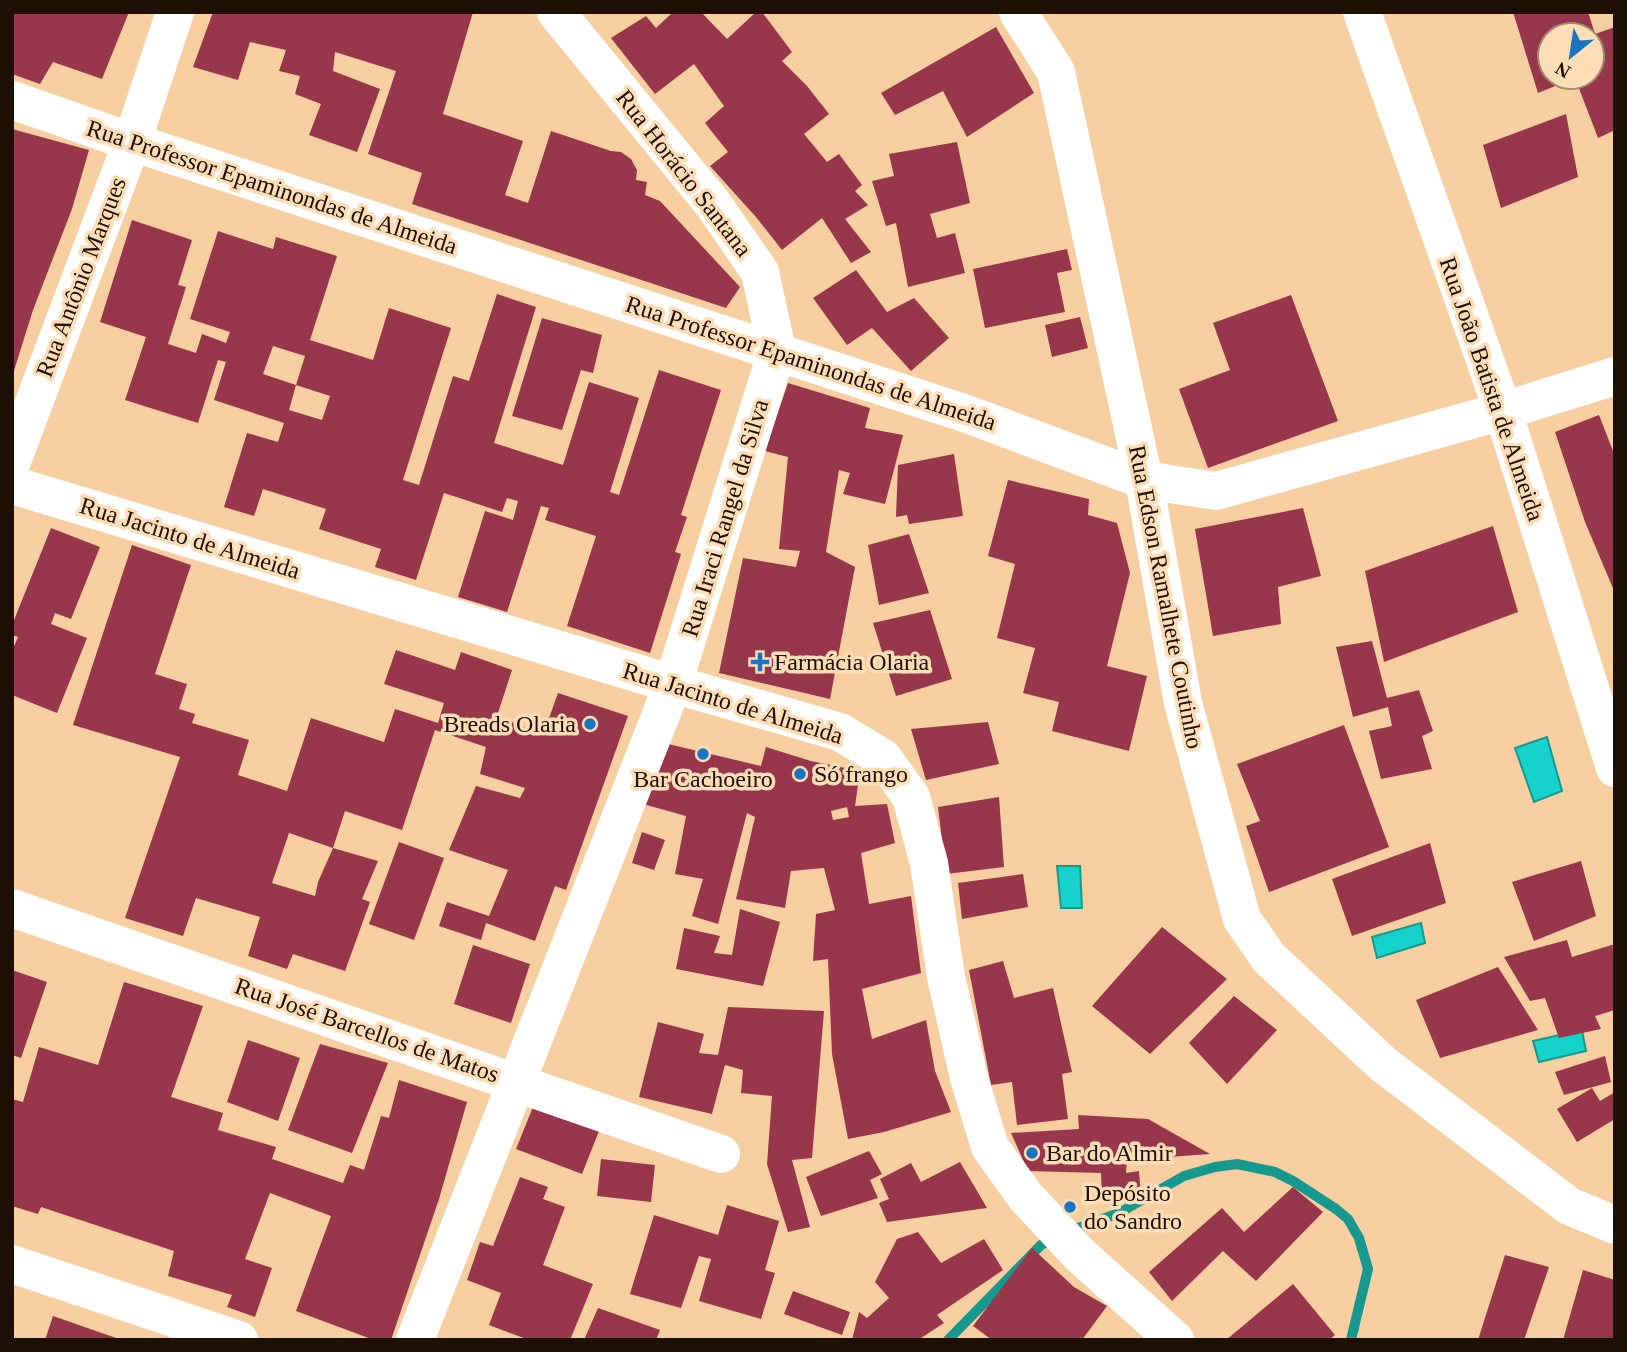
<svg xmlns="http://www.w3.org/2000/svg" width="1627" height="1352" font-family="'Times New Roman',serif">
  <rect width="100%" height="100%" fill="#f7ce9f"/>
  <!-- water -->
  <path fill="#15d2ca" stroke="#17988e" stroke-width="2" d="M 1547,737 L 1562,791 L 1534,802 L 1515,748 Z
    M 1057,866 L 1080,866 L 1082,908 L 1061,908 Z
    M 1421,923 L 1425,943 L 1377,958 L 1372,937 Z
    M 1582,1030 L 1586,1051 L 1539,1062 L 1533,1041 Z"/>
  <g fill="none" stroke-linecap="round" stroke-linejoin="round">
    <!-- stream -->
    <path stroke="#17988e" stroke-width="10" d="M 1070,1231 L 1119,1213 L 1184,1176 L 1215,1167 L 1237,1164 L 1275,1172 L 1293,1181 L 1336,1209 L 1348,1219 L 1359,1238 L 1368,1269 L 1351,1340
      M 948,1340 L 1041,1245 L 1055,1238"/>
  </g>
  <!-- building -->
  <path fill="#98364c" fill-rule="evenodd" d="M 12,12 L 129,12 L 102,79 L 53,62 L 40,84 L 12,74 Z
    M 213,12 L 473,12 L 443,114 L 523,141 L 505,195 L 528,203 L 551,131 L 611,151 L 621,152 L 631,159 L 637,170 L 636,180 L 647,182 L 645,195 L 660,201 L 740,287 L 726,308 L 412,204 L 422,173 L 368,154 L 396,71 L 335,52 L 333,71 L 380,89 L 357,152 L 309,135 L 321,104 L 295,94 L 300,76 L 279,71 L 286,50 L 250,42 L 238,80 L 193,67 Z
    M 673,12 L 701,12 L 727,39 L 756,12 L 762,12 L 792,52 L 782,61 L 807,86 L 829,114 L 804,134 L 827,162 L 839,154 L 862,185 L 855,191 L 868,205 L 845,219 L 871,252 L 851,263 L 822,218 L 782,250 L 756,217 L 710,166 L 728,152 L 705,123 L 724,106 L 694,64 L 655,94 L 611,38 L 646,16 L 656,28 Z
    M 1513,12 L 1588,12 L 1595,34 L 1615,27 L 1615,130 L 1598,138 L 1575,78 L 1538,93 ZM 1550,35 L 1592,35 L 1592,77 L 1550,77 Z
    M 996,27 L 1034,93 L 967,137 L 943,91 L 895,115 L 881,93 Z
    M 1566,114 L 1578,177 L 1501,208 L 1483,145 Z
    M 12,129 L 89,150 L 72,209 L 33,310 L 13,374 Z
    M 957,142 L 970,203 L 930,214 L 937,238 L 955,233 L 965,273 L 908,287 L 896,223 L 886,226 L 872,181 L 894,176 L 889,154 Z
    M 132,220 L 192,240 L 178,285 L 186,287 L 168,344 L 196,353 L 202,334 L 226,343 L 230,332 L 190,319 L 218,231 L 273,249 L 276,237 L 337,256 L 310,340 L 373,360 L 389,308 L 451,328 L 403,480 L 419,485 L 453,376 L 469,381 L 497,294 L 536,307 L 494,443 L 563,465 L 589,382 L 639,398 L 610,492 L 619,495 L 659,370 L 721,390 L 681,515 L 687,517 L 675,552 L 681,554 L 650,653 L 567,626 L 596,536 L 545,520 L 549,508 L 541,506 L 507,612 L 458,597 L 485,511 L 513,520 L 518,501 L 507,498 L 502,512 L 444,493 L 416,580 L 375,567 L 381,549 L 319,529 L 326,509 L 263,489 L 254,516 L 224,507 L 247,433 L 278,442 L 284,423 L 214,400 L 226,362 L 218,360 L 198,423 L 125,400 L 146,337 L 100,322 ZM 273,346 L 305,356 L 296,385 L 263,374 ZM 296,385 L 330,396 L 322,420 L 289,410 Z
    M 1067,249 L 1072,270 L 1057,273 L 1065,312 L 985,328 L 973,269 Z
    M 856,270 L 887,312 L 914,298 L 949,338 L 911,371 L 872,328 L 847,345 L 813,298 Z
    M 1291,295 L 1338,421 L 1208,468 L 1179,389 L 1230,370 L 1213,323 Z
    M 1080,317 L 1088,348 L 1052,357 L 1045,325 Z
    M 542,318 L 602,335 L 593,373 L 581,370 L 562,430 L 512,416 Z
    M 788,383 L 870,408 L 865,428 L 903,435 L 885,504 L 843,494 L 850,473 L 839,470 L 826,552 L 855,567 L 830,699 L 719,673 L 743,558 L 796,567 L 800,551 L 779,549 L 788,457 L 765,451 Z
    M 1599,415 L 1615,456 L 1615,593 L 1585,522 L 1555,432 Z
    M 954,454 L 963,516 L 909,524 L 907,515 L 896,517 L 898,465 Z
    M 1008,480 L 1089,499 L 1088,515 L 1117,523 L 1130,573 L 1107,666 L 1147,676 L 1129,751 L 1052,731 L 1059,702 L 1023,693 L 1035,648 L 997,638 L 1015,564 L 988,556 Z
    M 1303,508 L 1321,576 L 1278,587 L 1281,624 L 1213,636 L 1195,529 Z
    M 1493,526 L 1518,612 L 1384,662 L 1365,571 Z
    M 51,528 L 100,547 L 71,619 L 55,613 L 51,624 L 87,638 L 57,713 L 12,695 L 12,651 L 18,637 L 12,635 L 12,625 Z
    M 909,534 L 929,593 L 879,605 L 868,545 Z
    M 132,545 L 191,565 L 155,674 L 187,684 L 179,709 L 195,714 L 192,723 L 249,740 L 238,775 L 287,791 L 311,718 L 384,742 L 395,709 L 438,723 L 444,703 L 384,684 L 396,650 L 455,670 L 461,652 L 512,670 L 497,716 L 543,735 L 558,693 L 628,716 L 566,890 L 555,886 L 535,941 L 486,923 L 481,940 L 439,926 L 447,902 L 489,916 L 508,870 L 449,850 L 476,786 L 520,798 L 525,788 L 480,774 L 486,747 L 435,730 L 402,830 L 345,811 L 333,848 L 289,833 L 272,883 L 315,896 L 318,882 L 333,848 L 378,861 L 362,899 L 370,902 L 345,971 L 293,954 L 287,969 L 248,956 L 260,917 L 196,898 L 183,936 L 125,918 L 180,757 L 73,725 Z
    M 930,610 L 952,679 L 896,696 L 873,623 Z
    M 1372,641 L 1387,698 L 1419,690 L 1433,731 L 1422,736 L 1432,769 L 1381,779 L 1369,731 L 1392,726 L 1388,707 L 1353,717 L 1336,647 Z
    M 988,722 L 999,764 L 926,780 L 911,729 Z
    M 1344,725 L 1389,847 L 1269,892 L 1246,826 L 1260,821 L 1237,764 Z
    M 664,743 L 761,766 L 766,747 L 811,761 L 860,771 L 855,806 L 887,804 L 895,843 L 861,853 L 869,904 L 911,896 L 921,973 L 862,989 L 872,1039 L 926,1020 L 935,1071 L 951,1112 L 884,1132 L 848,1139 L 832,1054 L 828,959 L 813,961 L 816,914 L 835,910 L 824,868 L 791,871 L 785,908 L 736,899 L 755,817 L 747,813 L 718,924 L 692,916 L 703,879 L 675,874 L 686,816 L 643,804 ZM 847,807 L 849,817 L 833,820 L 831,811 Z
    M 999,797 L 1004,867 L 946,874 L 938,807 Z
    M 642,832 L 665,840 L 654,870 L 632,863 Z
    M 399,842 L 444,858 L 414,940 L 369,924 Z
    M 1430,843 L 1446,903 L 1352,936 L 1332,879 Z
    M 1581,861 L 1596,916 L 1534,941 L 1512,882 Z
    M 1023,874 L 1028,907 L 962,919 L 958,883 Z
    M 740,909 L 780,922 L 763,986 L 676,969 L 684,928 L 720,936 L 714,953 L 732,955 Z
    M 1162,927 L 1227,979 L 1150,1054 L 1092,1006 Z
    M 1567,940 L 1572,957 L 1615,944 L 1615,1010 L 1595,1016 L 1601,1029 L 1559,1038 L 1545,998 L 1530,1001 L 1504,957 Z
    M 473,945 L 530,964 L 511,1023 L 454,1004 Z
    M 1003,961 L 1014,998 L 1053,988 L 1072,1072 L 1062,1074 L 1068,1119 L 1017,1125 L 1012,1082 L 991,1085 L 969,970 Z
    M 1498,967 L 1538,1030 L 1440,1058 L 1416,1000 Z
    M 12,970 L 47,982 L 21,1058 L 12,1055 Z
    M 124,982 L 203,1006 L 171,1097 L 223,1113 L 218,1130 L 276,1147 L 272,1159 L 343,1183 L 350,1165 L 364,1170 L 381,1116 L 389,1118 L 399,1080 L 467,1102 L 439,1199 L 391,1340 L 374,1340 L 296,1311 L 331,1216 L 270,1193 L 245,1259 L 272,1268 L 255,1317 L 227,1307 L 232,1295 L 168,1276 L 174,1251 L 41,1207 L 38,1214 L 12,1206 L 12,1099 L 23,1102 L 39,1047 L 98,1065 Z
    M 1234,996 L 1277,1030 L 1227,1084 L 1189,1043 Z
    M 728,1007 L 824,1011 L 812,1158 L 792,1160 L 810,1227 L 788,1232 L 767,1164 L 772,1096 L 741,1093 L 743,1070 L 725,1065 L 712,1114 L 639,1097 L 658,1022 L 704,1034 L 699,1053 L 718,1055 Z
    M 248,1040 L 300,1058 L 278,1121 L 227,1102 Z
    M 320,1044 L 388,1063 L 352,1153 L 288,1130 Z
    M 1605,1056 L 1611,1082 L 1564,1095 L 1555,1072 Z
    M 1592,1088 L 1600,1101 L 1615,1092 L 1615,1119 L 1577,1142 L 1557,1109 Z
    M 533,1107 L 599,1131 L 582,1174 L 516,1149 Z
    M 1078,1115 L 1148,1119 L 1210,1154 L 1127,1160 L 1126,1173 L 1139,1171 L 1141,1197 L 1102,1201 L 1101,1173 L 1028,1171 L 1011,1133 L 1079,1129 Z
    M 869,1151 L 882,1174 L 870,1180 L 878,1198 L 821,1216 L 806,1177 Z
    M 601,1159 L 655,1165 L 651,1202 L 597,1196 Z
    M 960,1162 L 987,1208 L 887,1222 L 879,1203 L 889,1199 L 880,1179 L 911,1163 L 921,1182 Z
    M 520,1177 L 548,1187 L 543,1199 L 565,1207 L 543,1265 L 593,1284 L 570,1340 L 529,1340 L 489,1325 L 501,1293 L 467,1280 L 480,1242 L 493,1246 Z
    M 1293,1187 L 1323,1212 L 1256,1281 L 1223,1251 L 1172,1301 L 1149,1272 L 1222,1208 L 1244,1232 Z
    M 727,1205 L 779,1221 L 765,1270 L 775,1273 L 761,1319 L 699,1301 L 711,1259 L 699,1256 L 681,1308 L 630,1294 L 654,1215 L 718,1235 Z
    M 918,1232 L 941,1263 L 984,1239 L 1003,1270 L 937,1315 L 944,1323 L 918,1340 L 852,1340 L 859,1312 L 867,1318 L 889,1298 L 875,1282 L 897,1239 Z
    M 1032,1248 L 1074,1287 L 1107,1306 L 1082,1340 L 992,1340 L 973,1326 Z
    M 1505,1255 L 1549,1267 L 1524,1340 L 1478,1340 Z
    M 1583,1270 L 1615,1280 L 1615,1340 L 1563,1340 Z
    M 1293,1284 L 1335,1335 L 1329,1340 L 1226,1340 Z
    M 793,1291 L 850,1312 L 842,1335 L 784,1314 Z
    M 598,1308 L 660,1330 L 656,1340 L 584,1340 Z
    M 53,1316 L 119,1339 L 119,1340 L 45,1340 Z"/>
  <g fill="none" stroke-linecap="round" stroke-linejoin="round">
    <!-- minor -->
    <path stroke="#fff" stroke-width="38" d="M 1018,12 L 1056,72 L 1144,480 L 1183,703 L 1242,919 L 1269,958 L 1383,1064 L 1569,1206 L 1615,1225
      M 1362,12 L 1503,411 L 1615,768
      M 12,100 L 132,142 L 964,413 L 1144,480 L 1216,491 L 1503,411 L 1615,376
      M 12,461 L 132,142 L 175,12
      M 12,485 L 673,684 L 840,732 L 883,758 L 911,797 L 929,863 L 946,977 L 969,1078 L 990,1147 L 1025,1196 L 1080,1255 L 1175,1340
      M 12,908 L 721,1154
      M 12,1264 L 239,1340
      M 415,1340 L 673,684 L 777,351 L 760,272 L 713,204 L 556,12"/>
  </g>
  <!-- markers -->
  <g fill="#1975c2" stroke="#feddb7" stroke-width="2.5">
    <path d="M756.5 651.5h7v7h7v7h-7v7h-7v-7h-7v-7h7z"/>
    <circle cx="590" cy="724" r="7"/>
    <circle cx="703" cy="754" r="7"/>
    <circle cx="800" cy="774" r="7"/>
    <circle cx="1032" cy="1153" r="7"/>
    <circle cx="1070" cy="1207" r="7"/>
  </g>
  <g text-anchor="middle" dominant-baseline="central" stroke-width="7" stroke-linejoin="round" paint-order="stroke">
    <!-- street labels -->
    <g font-size="24" fill="#1d0f01" stroke="#feddb7">
      <text transform="translate(684 173) rotate(52)">Rua Horácio Santana</text>
      <text transform="translate(272 187) rotate(18)">Rua Professor Epaminondas de Almeida</text>
      <text transform="translate(81 277) rotate(-69)">Rua Antônio Marques</text>
      <text transform="translate(811 363) rotate(18)">Rua Professor Epaminondas de Almeida</text>
      <text transform="translate(1492 389) rotate(71)">Rua João Batista de Almeida</text>
      <text transform="translate(725 518) rotate(-73)">Rua Iraci Rangel da Silva</text>
      <text transform="translate(190 538) rotate(17)">Rua Jacinto de Almeida</text>
      <text transform="translate(1166 597) rotate(79)">Rua Edson Ramalhete Coutinho</text>
      <text transform="translate(733 703) rotate(17)">Rua Jacinto de Almeida</text>
      <text transform="translate(367 1030) rotate(19)">Rua José Barcellos de Matos</text>
    </g>
    <!-- poi labels -->
    <g font-size="24" fill="#1d0f01" stroke="#feddb7" text-anchor="start">
      <text x="774" y="662">Farmácia Olaria</text>
      <text x="576" y="724" text-anchor="end">Breads Olaria</text>
      <text x="814" y="774">Só frango</text>
      <text x="703" y="779" text-anchor="middle">Bar Cachoeiro</text>
      <text x="1046" y="1153">Bar do Almir</text>
      <text x="1084" y="1193">Depósito<tspan x="1084" dy="28">do Sandro</tspan></text>
    </g>
  </g>
  <!-- border -->
  <rect width="1627" height="1352" fill="none" stroke="#1d0f01" stroke-width="28"/>
  <!-- north arrow -->
  <g transform="translate(1571 56) rotate(210)"><circle r="33" fill="#feddb7" stroke="#a48b6e" stroke-width="2"/>
  <path d="M0-5L12 26L0 18L-12 26Z" fill="#1975c2"/>
  <text y="-10" font-size="19" font-weight="bold" text-anchor="middle" fill="#1d0f01">N</text>
  </g>
</svg>
